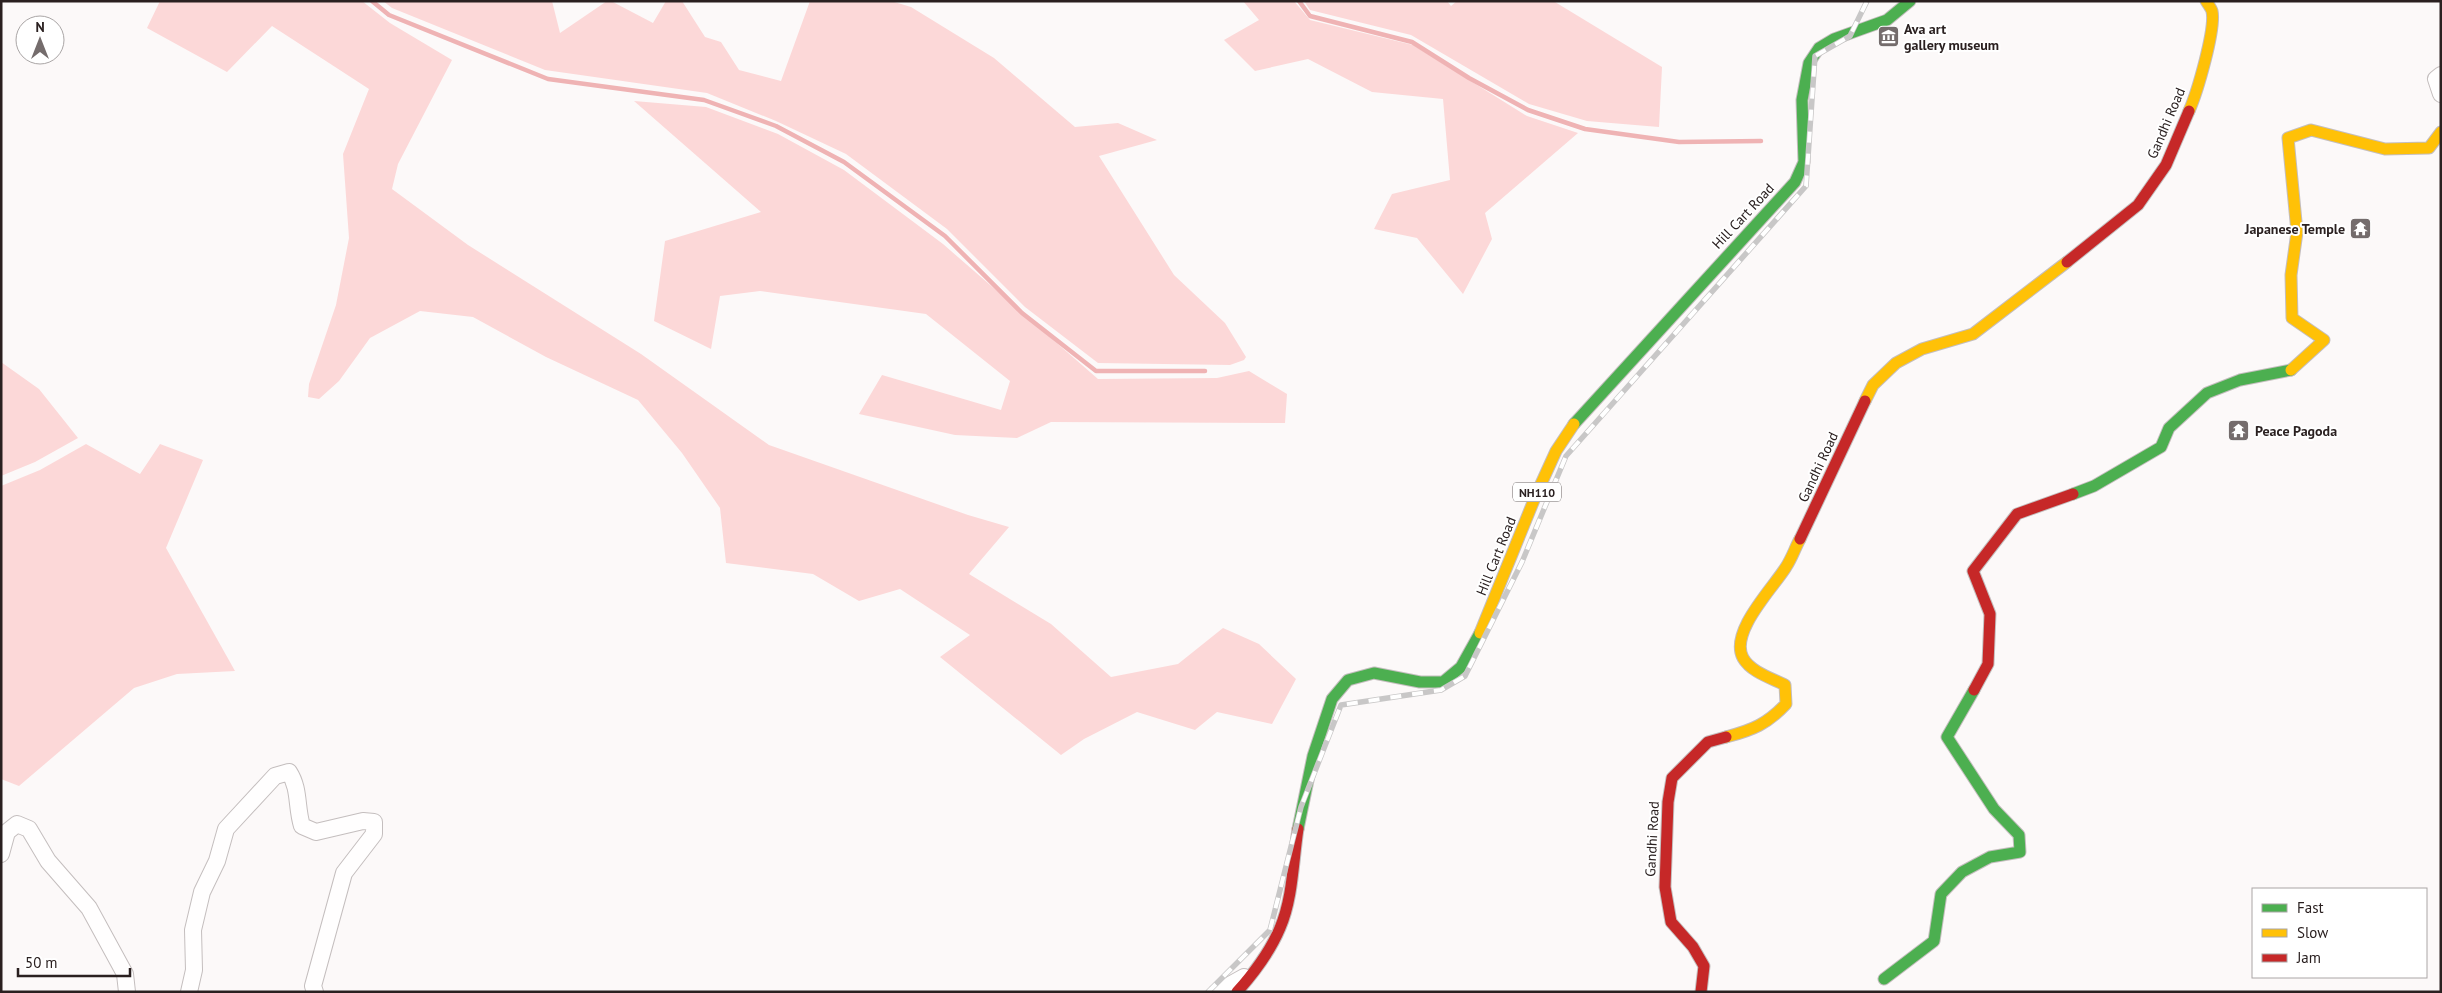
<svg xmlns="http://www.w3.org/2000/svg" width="2442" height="993" font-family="'PT Sans',sans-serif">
  <rect width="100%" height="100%" fill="#fcf9f9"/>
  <!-- green -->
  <path fill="#fcd8d8" d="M 160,1 L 362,1 L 390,23 L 452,60 L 398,164 L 392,189 L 468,245 L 641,354 L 769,445 L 968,515 L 1009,527 L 969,574 L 1051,624 L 1111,677 L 1178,664 L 1223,628 L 1259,644 L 1296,679 L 1272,724 L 1217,712 L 1195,730 L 1137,712 L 1084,739 L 1061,755 L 940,657 L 970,635 L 900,589 L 859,601 L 813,574 L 726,563 L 720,508 L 682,453 L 638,400 L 546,357 L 473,317 L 420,311 L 370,338 L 339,381 L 319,399 L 308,397 L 309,384 L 336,305 L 349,238 L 343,154 L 369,89 L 272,26 L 227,72 L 147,28 Z
    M 383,1 L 552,1 L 560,33 L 607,1 L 611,1 L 653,23 L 666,1 L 682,1 L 705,37 L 721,42 L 739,70 L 781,81 L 810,1 L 891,1 L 911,7 L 994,58 L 1075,127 L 1118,123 L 1157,140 L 1099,156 L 1174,275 L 1225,323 L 1246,357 L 1244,360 L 1230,365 L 1098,363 L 1025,307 L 947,229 L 846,154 L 776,121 L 707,93 L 545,70 L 392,8 Z
    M 1243,1 L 1294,1 L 1310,20 L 1413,45 L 1527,116 L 1578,133 L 1485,213 L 1492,239 L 1463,294 L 1417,238 L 1374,229 L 1392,194 L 1450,180 L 1443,99 L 1372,92 L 1308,59 L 1255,71 L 1224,40 L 1259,20 Z
    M 1304,1 L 1447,1 L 1451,6 L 1457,1 L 1555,2 L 1662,67 L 1659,127 L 1587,121 L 1529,104 L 1411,35 L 1310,10 Z
    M 634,101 L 706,107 L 778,134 L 844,170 L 943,244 L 1098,379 L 1217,378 L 1249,371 L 1287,394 L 1285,423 L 1051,422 L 1017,438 L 955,435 L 859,414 L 882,375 L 1001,410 L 1010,381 L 926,314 L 760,291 L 720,296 L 711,349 L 654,321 L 665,241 L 761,212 Z
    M 1,362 L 39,389 L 78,438 L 35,462 L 1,476 Z
    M 86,444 L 140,474 L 160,444 L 203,460 L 166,548 L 235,671 L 177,674 L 134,688 L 19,786 L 1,779 L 1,486 L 40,470 Z"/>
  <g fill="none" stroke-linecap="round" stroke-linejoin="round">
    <!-- stream -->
    <path stroke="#efb3b4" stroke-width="4.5" d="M 372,1 L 389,15 L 548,79 L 704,100 L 776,126 L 844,162 L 945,236 L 1022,313 L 1096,371 L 1205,371
      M 1299,1 L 1310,16 L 1412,42 L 1469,78 L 1528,110 L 1585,129 L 1679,142 L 1761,141"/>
    <defs>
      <path id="street" d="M 2441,75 L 2436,79 L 2441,94
        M 1,854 L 7,832 L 17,824 L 29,829 L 48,861 L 89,908 L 125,974 L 127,992
        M 189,992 L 194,970 L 193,930 L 202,892 L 217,861 L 226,829 L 275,776 L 289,772 C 300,789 296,807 302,826 L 316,832 L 363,821 L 374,822 L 374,834 L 344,873 L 313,986 L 315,992
        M 1217,992 L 1244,977"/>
      <path id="fast" d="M 1574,424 L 1795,182 L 1804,162 L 1802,100 L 1809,63 L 1819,48 L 1834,39 L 1887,20 L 1910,1
        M 2073,494 L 2094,486 L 2161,447 L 2169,428 L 2207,393 L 2240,380 L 2291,370
        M 1298,829 L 1313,756 L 1332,699 L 1348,680 L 1374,673 L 1420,682 L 1443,682 L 1461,667 L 1480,633
        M 1884,979 L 1934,941 L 1941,894 L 1962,872 L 1990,857 L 2020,852 L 2019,835 L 1994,809 L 1947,737 L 1974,690"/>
      <path id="slow" d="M 2189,111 C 2197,93 2216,29 2212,11 C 2211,8 2208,4 2206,1
        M 2291,370 L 2324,340 L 2292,318 L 2291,275 L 2297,232 L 2288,138 L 2311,130 L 2385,149 L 2429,148 L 2441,132
        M 1865,401 L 1873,385 L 1896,363 L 1922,349 L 1973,334 L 2067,262
        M 1480,633 L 1536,495 L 1556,451 L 1574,424
        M 1726,737 C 1753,730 1767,724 1786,704 L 1785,685 C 1771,678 1751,672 1743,658 C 1729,632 1773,588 1786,567 C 1792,558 1795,548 1800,539"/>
      <path id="jam" d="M 2067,262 L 2138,205 L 2166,165 L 2189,111
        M 1800,539 L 1865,401
        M 1974,690 L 1988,664 L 1990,614 L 1973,571 L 2017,514 L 2073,494
        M 1237,992 C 1254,973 1270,952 1280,928 C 1293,898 1293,861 1298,829
        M 1701,992 L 1704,966 L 1693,947 L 1671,922 L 1665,887 L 1668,802 L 1672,778 L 1708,742 L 1726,737"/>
    </defs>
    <!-- street casing -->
    <use href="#street" stroke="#c4bebe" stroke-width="18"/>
    <!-- fast casing -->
    <use href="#fast" stroke="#c4bebe" stroke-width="13"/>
    <!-- slow casing -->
    <use href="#slow" stroke="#c4bebe" stroke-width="13"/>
    <!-- jam casing -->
    <use href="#jam" stroke="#c4bebe" stroke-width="13"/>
    <!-- street -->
    <use href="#street" stroke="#fffefe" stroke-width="16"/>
    <!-- fast -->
    <use href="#fast" stroke="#4caf50" stroke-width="11"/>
    <!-- slow -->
    <use href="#slow" stroke="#ffc107" stroke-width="11"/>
    <!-- jam -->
    <use href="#jam" stroke="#c62828" stroke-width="11"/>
    <defs>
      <path id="rail" d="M 1208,992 L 1270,930 L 1301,807 L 1341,705 L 1441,690 L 1465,676 L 1522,562 L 1566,456 L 1806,186 L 1815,56 L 1850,36 L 1867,1"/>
    </defs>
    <!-- rail casing -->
    <use href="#rail" stroke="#c8c7c7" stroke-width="5.5"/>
    <!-- rail -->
    <use href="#rail" stroke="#fff" stroke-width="4" stroke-dasharray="11" stroke-linecap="butt"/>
  </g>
  <!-- icons -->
  <defs>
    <symbol id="museum-square" viewBox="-11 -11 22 22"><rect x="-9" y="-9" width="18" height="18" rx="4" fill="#746c6c" stroke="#fff"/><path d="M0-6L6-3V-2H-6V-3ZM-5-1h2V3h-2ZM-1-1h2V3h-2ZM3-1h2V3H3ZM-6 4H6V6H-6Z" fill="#fff"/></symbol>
    <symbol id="temple-square" viewBox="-11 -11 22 22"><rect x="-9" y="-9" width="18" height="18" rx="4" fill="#746c6c" stroke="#fff"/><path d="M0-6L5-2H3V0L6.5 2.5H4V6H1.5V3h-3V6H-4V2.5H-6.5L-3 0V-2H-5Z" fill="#fff"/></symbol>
  </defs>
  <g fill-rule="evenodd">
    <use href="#museum-square" x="1876" y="24" width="25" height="25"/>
    <use href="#temple-square" x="2348" y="216" width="25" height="25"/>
    <use href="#temple-square" x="2226" y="418" width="25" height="25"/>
  </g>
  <g text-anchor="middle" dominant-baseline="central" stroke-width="4" stroke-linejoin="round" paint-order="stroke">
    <!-- shield labels -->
    <rect fill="#fff" stroke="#6a6363" stroke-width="1" x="1513" y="482.5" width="48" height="19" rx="4"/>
    <g font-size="12" font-weight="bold" fill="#2a2020">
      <text x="1537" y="492">NH110</text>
    </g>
    <!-- poi labels -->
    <g font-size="14" font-weight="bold" fill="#2a2020" stroke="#fff" text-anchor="start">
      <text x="1904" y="29">Ava art<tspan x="1904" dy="16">gallery museum</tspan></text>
      <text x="2345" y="229" text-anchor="end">Japanese Temple</text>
      <text x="2255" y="431">Peace Pagoda</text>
    </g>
    <!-- street labels -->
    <g font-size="14" fill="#2a2020" stroke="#fff">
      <text transform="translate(2166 123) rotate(-67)">Gandhi Road</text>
      <text transform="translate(1743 216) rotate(-47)">Hill Cart Road</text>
      <text transform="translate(1818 467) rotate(-65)">Gandhi Road</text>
      <text transform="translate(1496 556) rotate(-68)">Hill Cart Road</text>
      <text transform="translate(1652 839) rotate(-87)">Gandhi Road</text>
    </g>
  </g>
  <!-- border -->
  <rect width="2442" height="993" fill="none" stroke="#2a2020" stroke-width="5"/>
  <!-- legend -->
  <rect x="2252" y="888" width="175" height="90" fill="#ffffff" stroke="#aaa6a6"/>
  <rect x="2262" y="904" width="25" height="8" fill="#4caf50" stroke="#aaa6a6"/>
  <text x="2297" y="913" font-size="15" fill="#2a2020">Fast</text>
  <rect x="2262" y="929" width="25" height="8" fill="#ffc107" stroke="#aaa6a6"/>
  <text x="2297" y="938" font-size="15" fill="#2a2020">Slow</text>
  <rect x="2262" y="954" width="25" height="8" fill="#c62828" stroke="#aaa6a6"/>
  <text x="2297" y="963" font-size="15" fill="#2a2020">Jam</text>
  <!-- north arrow -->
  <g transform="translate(40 40)"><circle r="24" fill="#ffffff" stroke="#aaa6a6"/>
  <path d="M0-4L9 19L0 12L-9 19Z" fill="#746c6c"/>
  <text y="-8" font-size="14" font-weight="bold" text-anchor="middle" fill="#2a2020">N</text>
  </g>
  <!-- scale -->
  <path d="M18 968v8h112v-8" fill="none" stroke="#2a2020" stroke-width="2.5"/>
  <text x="25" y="968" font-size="15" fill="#2a2020" stroke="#ffffff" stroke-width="4" paint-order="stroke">50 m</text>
</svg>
